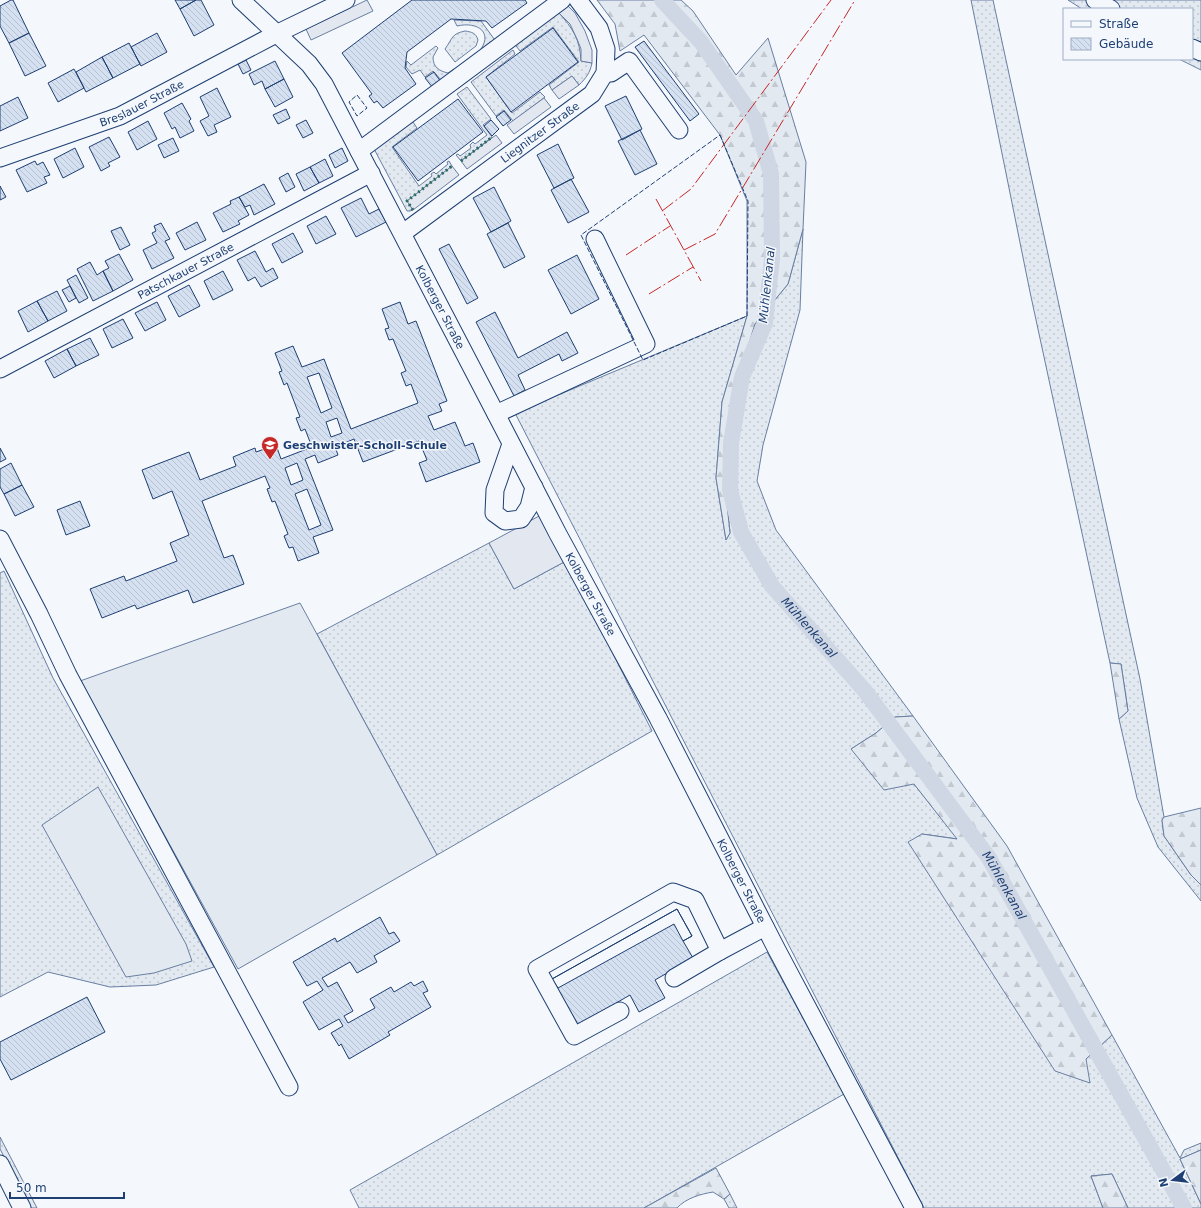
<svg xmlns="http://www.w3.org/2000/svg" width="1201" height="1208" font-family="'DejaVu Sans',sans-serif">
  <defs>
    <pattern id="grass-dots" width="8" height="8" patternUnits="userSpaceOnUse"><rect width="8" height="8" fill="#e3e9f0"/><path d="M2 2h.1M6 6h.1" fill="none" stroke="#c2c9d1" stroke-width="1.8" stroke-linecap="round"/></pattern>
    <pattern id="forest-firs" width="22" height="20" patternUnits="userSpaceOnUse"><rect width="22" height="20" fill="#e3e9f0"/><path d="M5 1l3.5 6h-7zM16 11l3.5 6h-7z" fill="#c2c9d1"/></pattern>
    <pattern id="building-back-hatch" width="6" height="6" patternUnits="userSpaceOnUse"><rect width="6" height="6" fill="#d5e0f0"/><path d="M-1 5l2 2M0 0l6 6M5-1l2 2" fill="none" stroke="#b6c1d1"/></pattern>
  </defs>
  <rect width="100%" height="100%" fill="#f4f7fb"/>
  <!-- grass -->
  <path fill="url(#grass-dots)" stroke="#687fa3" d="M 971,0 L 993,0 L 1140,679 L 1164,817 L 1162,820 L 1164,836 L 1191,875 L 1201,885 L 1201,901 L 1158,847 L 1137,798 L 1119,719 L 1128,711 L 1121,664 L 1110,663 L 1030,292 Z
    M 1068,0 L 1201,0 L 1201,70 L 1179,59 L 1192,59 L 1192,9 L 1082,9 Z
    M 558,12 C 573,28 580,40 581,61 L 592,63 C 590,73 586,78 579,85 L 572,76 L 552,90 L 549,85 L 579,62 L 553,27 L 520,51 L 513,42 Z
    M 454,20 L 481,21 L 497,43 L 478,53 C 495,33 478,21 457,26 Z
    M 465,31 C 472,32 476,33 478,40 L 476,46 L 455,62 L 445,49 C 453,38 451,34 465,31 Z
    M 436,46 L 438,48 L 433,57 C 433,67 439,71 448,73 L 454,69 L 456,72 L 443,82 L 433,71 L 425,77 L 420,70 L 412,74 L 406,67 L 407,61 L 411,65 Z
    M 513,50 L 515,54 L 486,77 L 512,113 L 540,92 L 545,97 L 513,121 L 504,110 L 496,116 L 471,82 Z
    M 467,87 L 491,119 L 483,125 L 492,137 L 461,161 L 456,155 L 458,154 L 460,156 L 471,148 L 470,145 L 473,142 L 475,144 L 487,135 L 457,94 Z
    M 413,122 L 417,128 L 392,147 L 419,186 L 432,176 L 431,174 L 434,172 L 436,174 L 448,164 L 447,162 L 449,161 L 452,166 L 407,201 L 413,210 L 410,211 L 407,211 L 373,147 Z
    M 803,229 L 800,310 L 763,445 L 757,481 L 776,530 L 913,716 L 895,717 L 876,733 L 851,749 L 914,784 L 958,839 L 922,834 L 1086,1059 L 1112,1035 L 1180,1158 L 1184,1150 L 1201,1143 L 1201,1150 L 1180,1159 L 1201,1204 L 1201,1208 L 1128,1208 L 1112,1174 L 1091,1176 L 1103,1208 L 924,1208 L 515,413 L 747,316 L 722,402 L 716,478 L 726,540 L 730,533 L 724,476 L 731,400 L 755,324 L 788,284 Z
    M 489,543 L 514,589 L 566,561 L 652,731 L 437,855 L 317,634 Z
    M 4,571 L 53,678 L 214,967 L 156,985 L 110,987 L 48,972 L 0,997 L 0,573 Z
    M 767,952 L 844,1094 L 644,1208 L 359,1208 L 350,1190 Z
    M 0,1137 L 37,1208 L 31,1208 L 0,1149 Z
    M 730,1194 L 737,1208 L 729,1208 L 724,1199 Z"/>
  <!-- forest -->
  <path fill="url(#forest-firs)" stroke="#687fa3" d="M 597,0 L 681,0 L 693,11 L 736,75 L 768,38 L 806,162 L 803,229 L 788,284 L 755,324 L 731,400 L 724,476 L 730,533 L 726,540 L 716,478 L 722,402 L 747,316 L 747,201 L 720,135 L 644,35 L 620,51 L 615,24 Z
    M 1110,663 L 1121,664 L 1128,711 L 1119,719 Z
    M 913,716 L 1007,846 L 1112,1035 L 1086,1059 L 1090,1083 L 1055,1071 L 908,842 L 922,834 L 957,839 L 914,784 L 884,790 L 851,749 L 876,733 L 895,717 Z
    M 1201,808 L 1201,885 L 1191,875 L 1164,836 L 1162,820 L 1164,817 Z
    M 1201,1150 L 1201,1204 L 1180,1159 Z
    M 716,1168 L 730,1194 L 724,1199 L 713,1192 C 701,1194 686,1198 677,1208 L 644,1208 Z
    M 1112,1174 L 1128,1208 L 1103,1208 L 1091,1176 Z"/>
  <!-- pitch -->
  <path fill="#e3e9f0" stroke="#687fa3" d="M 300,603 L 437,855 L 238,969 L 80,681 Z
    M 98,787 L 186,944 L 192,961 L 154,973 L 126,977 L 42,825 Z"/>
  <!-- parking -->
  <path fill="#e3e8f0" stroke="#687fa3" d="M 367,0 L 373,11 L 311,40 L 306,29 Z
    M 566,4 L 575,13 L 585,31 L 592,50 L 592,63 L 581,61 L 581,49 L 577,39 L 570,24 L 558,12 Z
    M 572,76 L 579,85 L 559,99 L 552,90 Z
    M 544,98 L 551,107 L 514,134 L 507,125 Z
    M 496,135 L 502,143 L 467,169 L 461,161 Z
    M 452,166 L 459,175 L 413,210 L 407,201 Z
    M 541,515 L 566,561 L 514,589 L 489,543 Z"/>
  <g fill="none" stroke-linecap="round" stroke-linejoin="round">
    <!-- canal -->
    <path stroke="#cfd7e4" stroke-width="16" id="s1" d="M 662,0 L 701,42 L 756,121 L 771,174 L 772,259 L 765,323 L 742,377 L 731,443 L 730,490 L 741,532 L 772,586 L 865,691 L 989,858 L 1184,1208"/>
  </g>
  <!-- building -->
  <path fill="url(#building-back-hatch)" stroke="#1d3f73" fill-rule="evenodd" d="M 11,0 L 13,0 L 29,33 L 9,43 L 0,26 L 0,6 Z
    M 175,0 L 196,0 L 180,9 Z
    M 196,0 L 201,0 L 214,25 L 194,36 L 180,9 Z
    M 412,0 L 525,0 L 527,3 L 492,28 L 486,21 L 451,19 L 407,52 L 405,68 L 416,84 L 383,108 L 377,101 L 374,103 L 369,96 L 372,94 L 342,53 Z
    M 553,28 L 578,62 L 511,112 L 486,77 Z
    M 29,33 L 46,66 L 25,76 L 9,43 Z
    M 157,33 L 167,52 L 141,66 L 131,47 Z
    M 644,41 L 699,114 L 690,121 L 635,47 Z
    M 129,43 L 140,64 L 113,78 L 102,57 Z
    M 102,57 L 113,78 L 86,92 L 76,72 Z
    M 246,60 L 251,70 L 243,74 L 238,64 Z
    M 275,61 L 284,79 L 265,89 L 262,81 L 254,85 L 249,74 Z
    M 74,69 L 84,88 L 58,102 L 48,83 Z
    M 434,72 L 441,82 L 433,88 L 425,78 Z
    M 284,79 L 293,97 L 275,107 L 265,89 Z
    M 217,88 L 231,117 L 214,125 L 217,132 L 208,136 L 200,121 L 209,116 L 200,97 Z
    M 626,96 L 642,129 L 622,140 L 605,106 Z
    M 18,97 L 28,118 L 0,131 L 0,106 Z
    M 458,99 L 483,132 L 418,181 L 393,147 Z
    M 182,103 L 191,119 L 189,121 L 194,131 L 180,138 L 175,127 L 172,129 L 164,113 Z
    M 286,109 L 290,118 L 278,124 L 273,115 Z
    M 504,111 L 511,120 L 503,126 L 496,117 Z
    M 306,120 L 313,133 L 303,138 L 296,125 Z
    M 491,120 L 499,129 L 492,136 L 484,126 Z
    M 148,121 L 157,139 L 137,150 L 128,132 Z
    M 640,130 L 657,164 L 635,175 L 618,141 Z
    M 109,137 L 120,157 L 108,163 L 110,166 L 101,171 L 89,147 Z
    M 173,138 L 179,151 L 164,158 L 158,145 Z
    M 558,144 L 574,178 L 554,188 L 537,155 Z
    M 75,148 L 84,167 L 63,178 L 54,159 Z
    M 342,148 L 348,161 L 335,168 L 329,155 Z
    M 325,159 L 333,176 L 319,183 L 310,167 Z
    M 35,161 L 37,165 L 43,162 L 50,175 L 44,177 L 47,183 L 27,192 L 16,170 Z
    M 310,167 L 319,183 L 304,191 L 296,174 Z
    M 288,173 L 295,187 L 286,192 L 279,178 Z
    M 571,179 L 589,212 L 568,223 L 551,190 Z
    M 264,184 L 275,204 L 254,215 L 250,205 L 245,207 L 239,197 Z
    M 0,186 L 6,197 L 0,200 Z
    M 494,187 L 511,221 L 491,232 L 473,198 Z
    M 239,197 L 249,215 L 238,221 L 240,224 L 223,232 L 213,213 L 231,204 L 230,201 Z
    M 361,198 L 369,214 L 379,209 L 386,222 L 356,237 L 341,208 Z
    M 326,216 L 336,234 L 316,244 L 307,226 Z
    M 197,222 L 206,240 L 185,250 L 176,233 Z
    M 161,223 L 170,239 L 165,241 L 174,258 L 152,269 L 143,250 L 157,243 L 152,233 L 156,231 L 154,226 Z
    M 508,223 L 525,257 L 504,268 L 487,234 Z
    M 121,227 L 130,245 L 120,250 L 111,231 Z
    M 293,233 L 303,252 L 282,263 L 272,244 Z
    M 449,244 L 478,298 L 467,304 L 439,249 Z
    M 255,251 L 266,272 L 273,268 L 278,278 L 261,287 L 255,277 L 248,281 L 237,260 Z
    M 119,254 L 133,280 L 113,291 L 103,271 L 109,268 L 105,261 Z
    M 577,255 L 599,299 L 571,314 L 548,270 Z
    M 90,262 L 97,275 L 103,271 L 113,291 L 93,301 L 77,269 Z
    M 223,271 L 233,290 L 213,300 L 204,281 Z
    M 76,275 L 88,298 L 79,303 L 67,280 Z
    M 189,285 L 200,306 L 179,317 L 168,296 Z
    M 70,286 L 76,298 L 69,302 L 62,290 Z
    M 57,291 L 67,311 L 48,321 L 37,301 Z
    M 37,301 L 48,321 L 28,332 L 18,311 Z
    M 157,302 L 166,320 L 145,331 L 135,313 Z
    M 400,302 L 408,324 L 416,321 L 447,401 L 439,404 L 442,411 L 428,416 L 434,430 L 455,422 L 465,446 L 473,443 L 480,462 L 426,482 L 419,463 L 427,460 L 419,441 L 363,462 L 354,439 L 335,447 L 338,455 L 318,463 L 315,455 L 305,459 L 333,530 L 313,537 L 319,553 L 298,561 L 293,547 L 289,548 L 284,536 L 288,534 L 275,501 L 272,502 L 267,489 L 270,488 L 265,476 L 202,501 L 224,558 L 233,555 L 244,584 L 193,603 L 188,590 L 137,609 L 135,605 L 102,618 L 90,589 L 124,576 L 126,581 L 177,561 L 170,543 L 189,535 L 172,491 L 153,499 L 142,470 L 189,452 L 200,480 L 236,466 L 233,457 L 255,448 L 256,452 L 276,445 L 281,459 L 312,447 L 305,429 L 301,431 L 296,418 L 300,417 L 287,383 L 284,385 L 279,372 L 282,371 L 275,353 L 293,346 L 302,367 L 324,359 L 351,429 L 418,403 L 411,384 L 406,386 L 401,373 L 406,371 L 393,339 L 389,340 L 385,329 L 389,328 L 382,309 ZM 319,373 L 332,408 L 321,413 L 307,377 ZM 337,418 L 342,433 L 331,437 L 326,422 ZM 297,463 L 303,480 L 291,485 L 285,468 ZM 307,489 L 321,525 L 309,530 L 295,494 Z
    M 495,312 L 518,358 L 567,332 L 578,353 L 562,361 L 559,354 L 518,375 L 525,390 L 514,396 L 476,322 Z
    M 123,319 L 133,338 L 112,348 L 103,329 Z
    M 90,338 L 99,355 L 76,366 L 67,349 Z
    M 67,349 L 76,366 L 54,378 L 45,361 Z
    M 0,448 L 6,459 L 0,462 Z
    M 11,463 L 22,485 L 4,494 L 0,487 L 0,469 Z
    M 22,485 L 34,507 L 15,516 L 4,494 Z
    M 80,501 L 90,526 L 66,535 L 57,510 Z
    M 677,909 L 692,936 L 683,941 L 693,958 L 655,980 L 665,998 L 639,1012 L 630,995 L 578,1025 L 552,979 Z
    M 677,909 L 692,936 L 683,941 L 674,924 L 558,988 L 552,979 Z
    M 380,917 L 389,934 L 394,932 L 400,941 L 374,956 L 377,962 L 357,973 L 350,962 L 322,978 L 328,987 L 337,982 L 353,1011 L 344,1016 L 348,1023 L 375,1008 L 370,999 L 391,987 L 394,992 L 411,982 L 414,986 L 423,981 L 428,991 L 423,993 L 431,1007 L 388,1032 L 390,1035 L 349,1059 L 341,1044 L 339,1046 L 331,1033 L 343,1026 L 339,1019 L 319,1030 L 303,1002 L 323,990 L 317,981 L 307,986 L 293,962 L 335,938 L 337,942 Z
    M 87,997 L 105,1032 L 11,1080 L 0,1059 L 0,1042 Z"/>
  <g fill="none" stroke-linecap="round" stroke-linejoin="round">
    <defs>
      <g id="minor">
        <path id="s2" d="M 241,0 L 309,64 L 324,84 L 496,414 L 558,534 L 658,718 L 777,950 L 914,1208"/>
        <path d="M 1095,0 L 1111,9"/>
        <path d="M 1192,48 L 1201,52"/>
        <path d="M 605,73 L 611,73 L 629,61 L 679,130"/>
        <path d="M 359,151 L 562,0"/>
        <path id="s3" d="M 0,158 L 120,116 L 276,34 L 346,0"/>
        <path id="s4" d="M 403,233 L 592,94 L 605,73 L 606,49 L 599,28 L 578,0"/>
        <path id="s5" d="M 0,369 L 371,173"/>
        <path d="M 496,414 L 646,344 L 595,239"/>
        <path d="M 511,444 L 495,490 L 494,513 L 505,521 L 521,519 L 529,507 L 534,487"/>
        <path d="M 0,539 L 39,614 L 68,675 L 289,1087"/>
        <path d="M 674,978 L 720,951"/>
        <path d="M 620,1011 L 574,1036 L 537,969 L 673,892 L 695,900 L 720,951 L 765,927"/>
        <path d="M 0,1164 L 22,1208"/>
      </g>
    </defs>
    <!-- minor casing -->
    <use href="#minor" stroke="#1d3f73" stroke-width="19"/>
    <!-- minor -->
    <use href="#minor" stroke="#f4f7fb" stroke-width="17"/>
    <!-- hedge -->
    <path stroke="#2c6c60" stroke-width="3" stroke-dasharray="2 3" stroke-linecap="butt" d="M 461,161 L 492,137
      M 413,210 L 407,201 L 452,166"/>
    <!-- fence -->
    <path stroke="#1d3f73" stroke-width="1" stroke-dasharray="5 2" stroke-linecap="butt" d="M 357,95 L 367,108 L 357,116 L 349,102 Z
      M 720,135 L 748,201 L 747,316 L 643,360 L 581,235 Z"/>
    <!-- power -->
    <path stroke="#c62828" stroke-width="1" stroke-dasharray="14 3 2 3" stroke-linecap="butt" d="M 656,199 L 701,281
      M 662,211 L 691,189 L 831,0
      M 684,250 L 715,234 L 855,0
      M 626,255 L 670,226
      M 649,294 L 693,267"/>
  </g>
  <!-- icons -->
  <defs>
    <symbol id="school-pin" viewBox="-11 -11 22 30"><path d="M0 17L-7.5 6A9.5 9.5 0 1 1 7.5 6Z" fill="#c62828" stroke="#f4f7fb"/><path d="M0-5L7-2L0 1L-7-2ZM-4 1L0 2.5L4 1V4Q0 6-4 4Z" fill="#fff"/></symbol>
  </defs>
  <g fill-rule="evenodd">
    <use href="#school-pin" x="260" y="435" width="20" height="27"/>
  </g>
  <g text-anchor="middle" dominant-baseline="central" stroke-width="3" stroke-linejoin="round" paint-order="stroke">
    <!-- street labels -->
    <g font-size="11" fill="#1d3f73" stroke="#f4f7fb">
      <text stroke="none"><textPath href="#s3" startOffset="152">Breslauer Straße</textPath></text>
      <text stroke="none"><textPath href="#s4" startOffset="170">Liegnitzer Straße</textPath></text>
      <text stroke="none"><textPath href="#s5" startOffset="210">Patschkauer Straße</textPath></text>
      <text stroke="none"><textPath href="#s2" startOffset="370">Kolberger Straße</textPath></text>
      <text stroke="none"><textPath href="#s2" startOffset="694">Kolberger Straße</textPath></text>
      <text stroke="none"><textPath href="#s2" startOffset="1018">Kolberger Straße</textPath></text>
    </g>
    <!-- poi labels -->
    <g font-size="11" font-weight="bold" fill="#1d3f73" stroke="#f4f7fb" text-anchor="start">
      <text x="283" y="445">Geschwister-Scholl-Schule</text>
    </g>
    <!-- water labels -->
    <g font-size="12" font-style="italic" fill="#1d3f73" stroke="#f4f7fb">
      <text transform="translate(767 285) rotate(-84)">Mühlenkanal</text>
      <text stroke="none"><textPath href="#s1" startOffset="692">Mühlenkanal</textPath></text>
      <text stroke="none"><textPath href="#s1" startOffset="1016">Mühlenkanal</textPath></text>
    </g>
  </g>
  <!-- legend -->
  <rect x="1063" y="8" width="130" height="52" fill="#f4f7fb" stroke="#9eadc5"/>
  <rect x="1071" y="21" width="20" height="6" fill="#f4f7fb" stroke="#9eadc5"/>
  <text x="1099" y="28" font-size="12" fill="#1d3f73">Straße</text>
  <rect x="1071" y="38" width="20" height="12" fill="url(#building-back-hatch)" stroke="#9eadc5"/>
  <text x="1099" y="48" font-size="12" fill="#1d3f73">Gebäude</text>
  <!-- north arrow -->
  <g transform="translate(1173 1180) rotate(255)" stroke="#f4f7fb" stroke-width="3" paint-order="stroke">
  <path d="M0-3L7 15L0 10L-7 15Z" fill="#1d3f73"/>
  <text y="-6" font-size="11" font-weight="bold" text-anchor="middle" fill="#1d3f73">N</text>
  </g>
  <!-- scale -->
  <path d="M10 1192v6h114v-6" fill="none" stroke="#1d3f73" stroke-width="2"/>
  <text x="16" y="1192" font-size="12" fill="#1d3f73" stroke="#f4f7fb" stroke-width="3" paint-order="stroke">50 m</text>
</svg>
